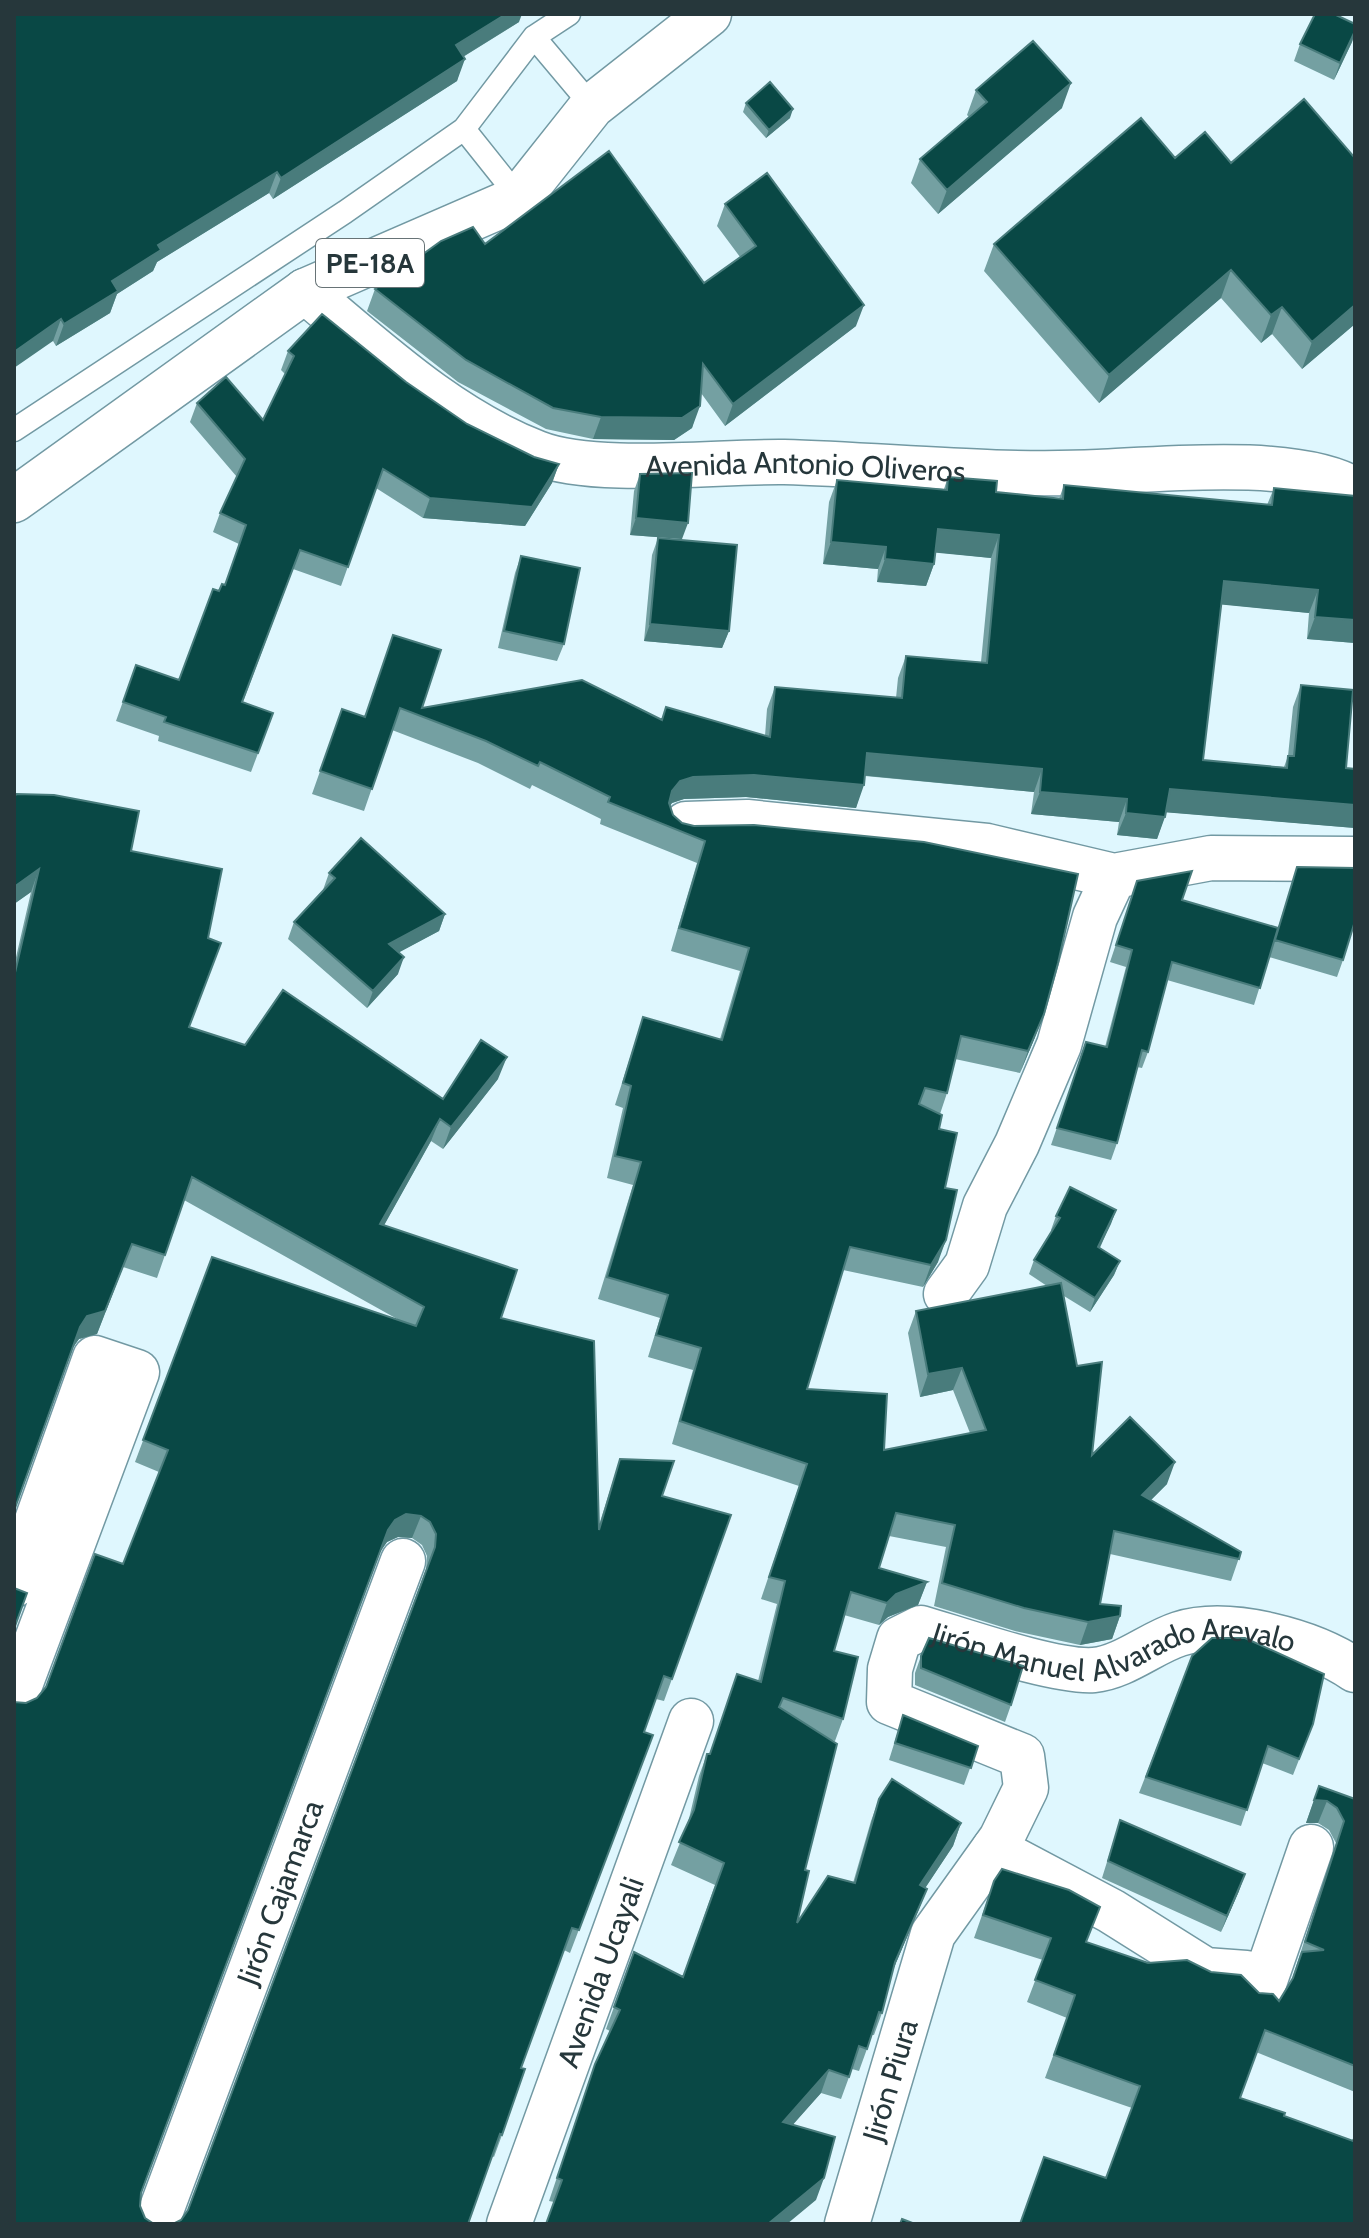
<svg xmlns="http://www.w3.org/2000/svg" width="1369" height="2238" font-family="Cabin,sans-serif">
  <rect width="100%" height="100%" fill="#dff7fe"/>
  <g fill="none" stroke-linecap="round" stroke-linejoin="round">
    <defs>
      <path id="lane" d="M 569,14 L 534,37 L 592,106
        M 464,129 L 534,37
        M 14,430 L 345,212 L 464,129 L 519,198"/>
      <g id="street">
        <path id="s1" d="M 305,291 C 377,351 449,419 537,453 C 595,476 718,461 784,462 C 889,465 993,477 1098,472 C 1164,469 1300,456 1355,490"/>
        <path d="M 686,824 L 747,822 L 987,846 L 1114,876 L 1211,858 L 1355,859"/>
        <path d="M 946,1294 L 967,1265 L 985,1206 L 1017,1144 L 1059,1045 L 1095,917 L 1114,876"/>
        <path d="M 14,1585 L 95,1358 L 137,1372 L 14,1701"/>
        <path d="M 994,1849 L 1111,1911 L 1205,1970 L 1246,1973 L 1261,1992 L 1311,1847"/>
        <path id="s2" d="M 156,2224 L 403,1561"/>
        <path id="s3" d="M 509,2224 L 691,1721"/>
        <path id="s4" d="M 847,2224 L 933,1934 L 1001,1839 L 1026,1788 L 1022,1756 L 889,1702 L 890,1669 L 899,1639 L 921,1628 C 962,1640 1056,1673 1094,1670 C 1124,1667 1151,1643 1179,1634 C 1229,1618 1312,1641 1355,1670"/>
      </g>
      <path id="highway" d="M 14,500 L 305,291 L 519,198 L 592,106 L 709,14"/>
    </defs>
    <!-- lane casing -->
    <use href="#lane" stroke="#7299a3" stroke-width="25"/>
    <!-- street casing -->
    <use href="#street" stroke="#7299a3" stroke-width="47"/>
    <!-- highway casing -->
    <use href="#highway" stroke="#7299a3" stroke-width="47"/>
    <!-- lane -->
    <use href="#lane" stroke="#fff" stroke-width="22"/>
    <!-- street -->
    <use href="#street" stroke="#fff" stroke-width="44"/>
    <!-- highway -->
    <use href="#highway" stroke="#fff" stroke-width="44"/>
  </g>
  <!-- wall -->
  <path fill="#74a0a2" d="M 14,14 L 519,22 L 463,57 L 457,81 L 273,199 L 269,193 L 157,262 L 153,271 L 117,294 L 110,313 L 56,346 L 53,341 Z
    M 1355,24 L 1355,34 L 1352,42 L 1334,80 L 1294,61 L 1300,44 Z
    M 976,90 L 1062,108 L 938,214 L 911,183 L 920,159 L 969,117 L 967,115 Z
    M 746,103 L 790,118 L 766,138 L 743,112 Z
    M 1175,158 L 1355,324 L 1302,369 L 1272,334 L 1261,343 L 1221,298 L 1099,403 L 984,271 L 994,244 Z
    M 725,204 L 856,326 L 725,426 L 701,393 L 692,428 L 674,440 L 593,439 L 546,429 L 458,382 L 367,311 L 375,289 L 485,244 L 704,283 L 740,257 L 717,226 Z
    M 288,351 L 406,382 L 467,424 L 534,457 L 559,464 L 552,483 L 525,526 L 423,518 L 376,488 L 341,586 L 293,569 L 243,702 L 273,713 L 251,772 L 158,741 L 159,736 L 116,721 L 136,665 L 179,680 L 219,591 L 225,585 L 239,544 L 213,532 L 220,513 L 237,477 L 190,422 L 197,403 L 263,420 L 285,374 L 281,370 Z
    M 640,474 L 682,539 L 630,535 L 634,491 Z
    M 948,477 L 996,492 L 1059,499 L 1064,485 L 1267,505 L 1274,488 L 1355,643 L 1307,639 L 1309,613 L 1221,604 L 1203,760 L 1284,767 L 1288,756 L 1293,707 L 1301,685 L 1346,768 L 1355,769 L 1355,828 L 1166,812 L 1157,839 L 1117,835 L 1119,822 L 1031,814 L 1034,792 L 865,776 L 856,808 L 746,797 L 684,799 L 672,803 L 670,806 L 673,815 L 682,823 L 1035,1037 L 1020,1073 L 955,1059 L 947,1093 L 940,1114 L 939,1129 L 945,1188 L 938,1262 L 923,1287 L 843,1270 L 807,1389 L 884,1450 L 970,1433 L 953,1390 L 920,1397 L 908,1333 L 916,1311 L 1047,1286 L 1029,1274 L 1034,1260 L 1052,1231 L 1051,1230 L 1056,1216 L 1116,1210 L 1100,1248 L 1120,1261 L 1114,1275 L 1090,1312 L 1064,1296 L 1092,1455 L 1167,1484 L 1151,1500 L 1241,1552 L 1231,1581 L 1110,1554 L 1100,1604 L 1120,1616 L 1112,1639 L 1080,1645 L 1015,1631 L 934,1606 L 946,1547 L 889,1536 L 879,1568 L 927,1582 L 918,1605 L 888,1617 L 879,1625 L 844,1615 L 834,1651 L 843,1719 L 835,1741 L 830,1740 L 805,1870 L 797,1923 L 853,1883 L 871,1821 L 879,1799 L 961,1823 L 953,1846 L 925,1888 L 927,1889 L 918,1911 L 893,1970 L 882,2013 L 874,2035 L 872,2035 L 859,2071 L 852,2069 L 841,2099 L 821,2093 L 792,2125 L 816,2200 L 554,2202 L 549,2201 L 595,2064 L 610,2031 L 606,2029 L 634,1952 L 683,1977 L 715,1885 L 671,1865 L 688,1823 L 699,1776 L 707,1754 L 709,1754 L 758,1681 L 777,1604 L 761,1599 L 799,1486 L 672,1444 L 693,1370 L 648,1357 L 660,1318 L 598,1299 L 633,1185 L 607,1178 L 623,1108 L 615,1105 L 643,1017 L 720,1039 L 740,971 L 671,951 L 697,863 L 600,824 L 601,819 L 532,785 L 530,789 L 478,763 L 392,730 L 364,811 L 312,794 L 342,709 L 365,717 L 385,658 L 422,708 L 662,719 L 666,707 L 765,736 L 767,709 L 775,687 L 896,698 L 898,678 L 906,656 L 981,662 L 991,558 L 935,552 L 934,564 L 926,586 L 877,582 L 878,569 L 823,564 L 829,502 L 837,480 L 944,489 Z
    M 658,538 L 729,631 L 722,648 L 644,641 L 652,555 Z
    M 521,556 L 564,644 L 557,661 L 498,648 L 515,573 Z
    M 14,798 L 131,851 L 189,1027 L 245,1045 L 443,1099 L 498,1079 L 443,1149 L 431,1141 L 384,1225 L 501,1318 L 599,1525 L 620,1459 L 662,1496 L 731,1515 L 664,1701 L 656,1699 L 644,1732 L 653,1735 L 570,1953 L 564,1950 L 521,2068 L 502,2135 L 494,2157 L 492,2156 L 181,2220 L 188,2210 L 426,1569 L 427,1556 L 422,1545 L 412,1538 L 398,1537 L 387,1542 L 380,1552 L 14,2224 L 26,1703 L 37,1698 L 46,1687 L 123,1564 L 159,1472 L 135,1462 L 212,1257 L 399,1320 L 184,1200 L 157,1278 L 123,1267 L 97,1334 L 79,1339 L 72,1349 L 14,1511 L 14,966 L 31,892 L 14,904 Z
    M 1297,867 L 1343,960 L 1337,977 L 1269,957 L 1254,1005 L 1167,980 L 1148,1052 L 1142,1068 L 1137,1067 L 1117,1143 L 1111,1160 L 1051,1145 L 1086,1042 L 1105,1047 L 1126,967 L 1110,962 L 1137,881 L 1182,900 L 1278,928 Z
    M 329,873 L 445,914 L 439,931 L 399,952 L 398,974 L 367,1008 L 288,939 L 294,922 L 323,890 Z
    M 921,1656 L 1011,1705 L 1005,1722 L 915,1685 L 915,1673 Z
    M 1192,1656 L 1313,1724 L 1293,1775 L 1262,1763 L 1241,1826 L 1139,1793 Z
    M 903,1715 L 978,1746 L 964,1785 L 889,1760 Z
    M 1319,1786 L 1355,1799 L 1355,2092 L 1256,2052 L 1240,2098 L 1284,2116 L 1355,2224 L 1106,2178 L 1132,2108 L 1045,2078 L 1067,2018 L 1027,2002 L 1043,1960 L 974,1938 L 994,1881 L 1086,1942 L 1148,1963 L 1211,1972 L 1279,2001 L 1292,1979 L 1336,1843 L 1329,1830 L 1318,1823 L 1306,1823 Z
    M 1120,1820 L 1239,1891 L 1221,1932 L 1102,1878 Z"/>
  <!-- shaded-wall -->
  <path fill="#497c7c" d="M 506,14 L 522,14 L 519,22 L 448,66 L 456,45 Z
    M 1355,31 L 1352,42 L 1334,80 L 1340,63 Z
    M 465,59 L 457,81 L 273,199 L 281,178 Z
    M 1071,83 L 1062,108 L 938,214 L 947,190 Z
    M 793,109 L 790,118 L 766,138 L 769,130 Z
    M 277,172 L 269,193 L 157,262 L 153,271 L 117,294 L 110,313 L 56,346 L 64,324 L 112,281 L 158,245 Z
    M 1231,270 L 1221,298 L 1099,403 L 1109,375 Z
    M 864,305 L 856,326 L 725,426 L 733,404 Z
    M 1355,305 L 1355,324 L 1302,369 L 1312,342 Z
    M 1282,307 L 1272,334 L 1261,343 L 1271,315 Z
    M 61,319 L 53,341 L 14,368 L 14,352 Z
    M 700,406 L 692,428 L 674,440 L 593,439 L 601,417 Z
    M 559,464 L 552,483 L 525,526 L 423,518 L 430,498 Z
    M 636,518 L 688,523 L 682,539 L 630,535 Z
    M 938,529 L 999,535 L 991,558 L 929,552 Z
    M 831,542 L 886,547 L 878,569 L 823,564 Z
    M 885,559 L 934,564 L 926,586 L 877,582 Z
    M 1224,581 L 1318,590 L 1309,613 L 1216,604 Z
    M 1315,617 L 1355,620 L 1355,643 L 1307,639 Z
    M 650,624 L 729,631 L 722,648 L 644,641 Z
    M 867,753 L 1042,769 L 1034,792 L 859,775 Z
    M 754,775 L 864,785 L 856,808 L 746,797 L 684,799 L 672,803 L 664,813 L 672,791 L 680,781 L 693,777 Z
    M 1170,789 L 1355,805 L 1355,828 L 1162,812 Z
    M 1040,792 L 1127,799 L 1119,822 L 1031,814 Z
    M 1126,813 L 1165,817 L 1157,839 L 1117,835 Z
    M 39,869 L 31,892 L 14,904 L 14,887 Z
    M 445,914 L 439,931 L 383,961 L 389,944 Z
    M 404,957 L 398,974 L 367,1008 L 373,991 Z
    M 1044,1014 L 1035,1037 L 1020,1073 L 1028,1051 Z
    M 507,1057 L 498,1079 L 443,1149 L 451,1127 Z
    M 440,1119 L 431,1141 L 372,1247 L 380,1224 Z
    M 1116,1210 L 1111,1224 L 1093,1261 L 1098,1247 Z
    M 946,1240 L 938,1262 L 923,1287 L 931,1265 Z
    M 132,1244 L 97,1334 L 79,1339 L 71,1350 L 80,1327 Z
    M 1120,1261 L 1114,1275 L 1090,1312 L 1095,1298 Z
    M 962,1368 L 953,1390 L 920,1397 L 928,1374 Z
    M 1175,1462 L 1167,1484 L 1134,1517 L 1142,1495 Z
    M 406,1514 L 421,1516 L 412,1538 L 398,1537 L 387,1542 L 380,1552 L 388,1530 L 395,1520 Z
    M 927,1582 L 918,1605 L 888,1617 L 879,1625 L 887,1603 L 896,1594 Z
    M 1120,1616 L 1112,1639 L 1080,1645 L 1088,1622 Z
    M 1314,1800 L 1327,1801 L 1318,1823 L 1306,1823 Z
    M 961,1823 L 953,1846 L 912,1908 L 920,1885 Z
    M 1245,1874 L 1239,1891 L 1221,1932 L 1227,1916 Z
    M 927,1889 L 918,1911 L 887,1984 L 895,1962 Z
    M 829,2070 L 821,2093 L 775,2145 L 783,2122 Z
    M 824,2178 L 816,2200 L 787,2224 L 767,2224 Z"/>
  <!-- building -->
  <path fill="#094845" stroke="#497c7c" stroke-width="2" d="M 14,14 L 506,14 L 456,45 L 465,59 L 281,178 L 277,172 L 158,245 L 161,250 L 112,281 L 118,291 L 64,324 L 61,319 L 14,352 Z
    M 1315,14 L 1334,14 L 1355,24 L 1355,31 L 1340,63 L 1300,44 Z
    M 1033,41 L 1071,83 L 947,190 L 920,159 L 987,102 L 976,90 Z
    M 770,82 L 793,109 L 769,130 L 746,103 Z
    M 1304,99 L 1355,158 L 1355,305 L 1312,342 L 1282,307 L 1271,315 L 1231,270 L 1109,375 L 994,244 L 1141,118 L 1175,158 L 1205,132 L 1231,163 Z
    M 609,151 L 704,283 L 756,246 L 725,204 L 767,173 L 864,305 L 733,404 L 703,364 L 700,406 L 682,418 L 601,417 L 553,408 L 466,360 L 375,289 L 441,241 L 473,227 L 485,244 Z
    M 322,314 L 406,382 L 467,424 L 534,457 L 559,464 L 532,507 L 430,498 L 383,469 L 348,567 L 300,550 L 242,702 L 273,713 L 258,753 L 164,722 L 166,717 L 123,702 L 136,665 L 179,680 L 213,589 L 219,591 L 222,584 L 225,585 L 246,525 L 220,513 L 245,459 L 197,403 L 226,377 L 263,420 L 294,356 L 288,351 Z
    M 692,473 L 688,523 L 636,518 L 640,474 Z
    M 948,477 L 997,481 L 996,492 L 1063,499 L 1064,485 L 1272,505 L 1274,488 L 1355,496 L 1355,620 L 1315,617 L 1318,590 L 1224,581 L 1203,760 L 1287,768 L 1288,756 L 1294,756 L 1301,685 L 1353,690 L 1346,768 L 1355,769 L 1355,805 L 1170,789 L 1165,817 L 1126,813 L 1127,799 L 1040,792 L 1042,769 L 867,753 L 864,785 L 754,775 L 693,777 L 680,781 L 672,791 L 669,803 L 673,815 L 682,823 L 694,826 L 754,825 L 924,842 L 1078,874 L 1058,963 L 1044,1014 L 1028,1051 L 961,1036 L 947,1093 L 925,1088 L 919,1104 L 942,1115 L 939,1129 L 957,1133 L 945,1188 L 957,1190 L 946,1240 L 931,1265 L 850,1247 L 807,1389 L 887,1394 L 884,1450 L 986,1430 L 962,1368 L 928,1374 L 916,1311 L 1061,1283 L 1077,1366 L 1102,1362 L 1092,1455 L 1130,1417 L 1175,1462 L 1142,1495 L 1241,1552 L 1239,1559 L 1114,1531 L 1100,1604 L 1121,1606 L 1120,1616 L 1088,1622 L 1024,1608 L 942,1583 L 955,1525 L 896,1513 L 879,1568 L 927,1582 L 896,1594 L 887,1603 L 851,1592 L 834,1651 L 858,1657 L 843,1719 L 783,1698 L 779,1707 L 837,1744 L 805,1870 L 809,1871 L 797,1923 L 828,1876 L 855,1883 L 879,1799 L 892,1779 L 961,1823 L 920,1885 L 927,1889 L 895,1962 L 882,2013 L 879,2012 L 867,2049 L 859,2046 L 849,2077 L 829,2070 L 783,2122 L 835,2137 L 824,2178 L 768,2224 L 546,2224 L 562,2180 L 557,2178 L 595,2064 L 620,2010 L 614,2007 L 634,1952 L 683,1977 L 724,1863 L 679,1842 L 694,1810 L 707,1754 L 710,1754 L 737,1674 L 761,1682 L 785,1581 L 769,1577 L 807,1464 L 680,1421 L 701,1348 L 656,1335 L 668,1295 L 607,1277 L 641,1162 L 615,1156 L 631,1086 L 623,1083 L 643,1017 L 722,1040 L 749,948 L 679,928 L 705,841 L 608,802 L 610,797 L 540,762 L 538,766 L 486,741 L 400,708 L 372,789 L 320,771 L 342,709 L 365,717 L 393,635 L 441,650 L 422,708 L 582,680 L 662,720 L 666,707 L 770,737 L 775,687 L 902,698 L 906,656 L 987,663 L 999,535 L 938,529 L 934,564 L 885,559 L 886,547 L 831,542 L 837,480 L 947,490 Z
    M 658,538 L 737,545 L 729,631 L 650,624 Z
    M 521,556 L 580,568 L 564,644 L 504,631 Z
    M 16,794 L 54,795 L 139,811 L 131,851 L 222,869 L 208,938 L 221,943 L 189,1027 L 245,1045 L 283,990 L 443,1099 L 481,1040 L 507,1057 L 451,1127 L 440,1119 L 380,1224 L 517,1270 L 501,1318 L 594,1341 L 599,1530 L 620,1459 L 674,1461 L 662,1496 L 731,1515 L 672,1679 L 664,1676 L 644,1732 L 653,1735 L 579,1930 L 572,1928 L 521,2068 L 525,2069 L 502,2135 L 500,2134 L 468,2224 L 173,2224 L 181,2220 L 188,2210 L 435,1547 L 436,1534 L 430,1522 L 421,1516 L 406,1514 L 395,1520 L 388,1530 L 141,2193 L 140,2206 L 145,2218 L 154,2224 L 14,2224 L 14,1702 L 26,1703 L 37,1698 L 46,1687 L 95,1554 L 123,1564 L 168,1450 L 143,1440 L 212,1257 L 416,1326 L 424,1307 L 192,1177 L 165,1255 L 132,1244 L 105,1311 L 87,1316 L 80,1327 L 14,1511 L 14,977 L 39,869 L 14,887 L 14,798 Z
    M 361,838 L 445,914 L 389,944 L 404,957 L 373,991 L 294,922 L 335,878 L 329,873 Z
    M 1297,867 L 1355,868 L 1355,921 L 1343,960 L 1275,940 Z
    M 1192,871 L 1182,900 L 1278,928 L 1260,988 L 1172,962 L 1148,1052 L 1142,1050 L 1117,1143 L 1057,1128 L 1086,1042 L 1107,1047 L 1132,950 L 1116,945 L 1137,881 Z
    M 1070,1187 L 1116,1210 L 1098,1247 L 1120,1261 L 1095,1298 L 1034,1260 L 1060,1218 L 1056,1216 Z
    M 14,1588 L 27,1593 L 14,1629 Z
    M 929,1638 L 1023,1666 L 1011,1705 L 921,1668 L 921,1656 Z
    M 1212,1638 L 1245,1638 L 1324,1674 L 1313,1724 L 1299,1759 L 1268,1746 L 1247,1810 L 1146,1777 L 1192,1656 Z
    M 903,1715 L 978,1746 L 971,1768 L 895,1743 Z
    M 1319,1786 L 1355,1799 L 1355,2066 L 1265,2030 L 1240,2098 L 1285,2113 L 1284,2116 L 1353,2141 L 1355,2136 L 1355,2224 L 1020,2224 L 1044,2157 L 1106,2178 L 1140,2086 L 1054,2055 L 1075,1995 L 1035,1980 L 1051,1938 L 983,1915 L 994,1881 L 1002,1869 L 1069,1890 L 1100,1907 L 1086,1942 L 1148,1963 L 1187,1960 L 1211,1972 L 1241,1975 L 1259,1993 L 1273,1994 L 1279,2001 L 1293,1978 L 1302,1952 L 1324,1950 L 1305,1942 L 1344,1821 L 1337,1808 L 1327,1801 L 1314,1800 Z
    M 1120,1820 L 1245,1874 L 1227,1916 L 1108,1861 Z
    M 902,2219 L 915,2224 L 900,2224 Z"/>
  <g text-anchor="middle" dominant-baseline="central" stroke-width="8" stroke-linejoin="round" paint-order="stroke">
    <!-- shield labels -->
    <rect fill="#fff" stroke="#677376" stroke-width="2" x="316" y="239" width="108" height="48" rx="6"/>
    <g font-size="28" font-weight="bold" fill="#26373b">
      <text x="370" y="263">PE-18A</text>
    </g>
    <!-- street labels -->
    <g font-size="30" fill="#26373b" stroke="#fff">
      <text stroke="none"><textPath href="#s1" startOffset="554">Avenida Antonio Oliveros</textPath></text>
      <text stroke="none"><textPath href="#s4" startOffset="942">Jirón Manuel Alvarado Arevalo</textPath></text>
      <text stroke="none"><textPath href="#s2" startOffset="354">Jirón Cajamarca</textPath></text>
      <text stroke="none"><textPath href="#s3" startOffset="268">Avenida Ucayali</textPath></text>
      <text stroke="none"><textPath href="#s4" startOffset="150">Jirón Piura</textPath></text>
    </g>
  </g>
  <!-- border -->
  <rect width="1369" height="2238" fill="none" stroke="#26373b" stroke-width="32"/>
</svg>
